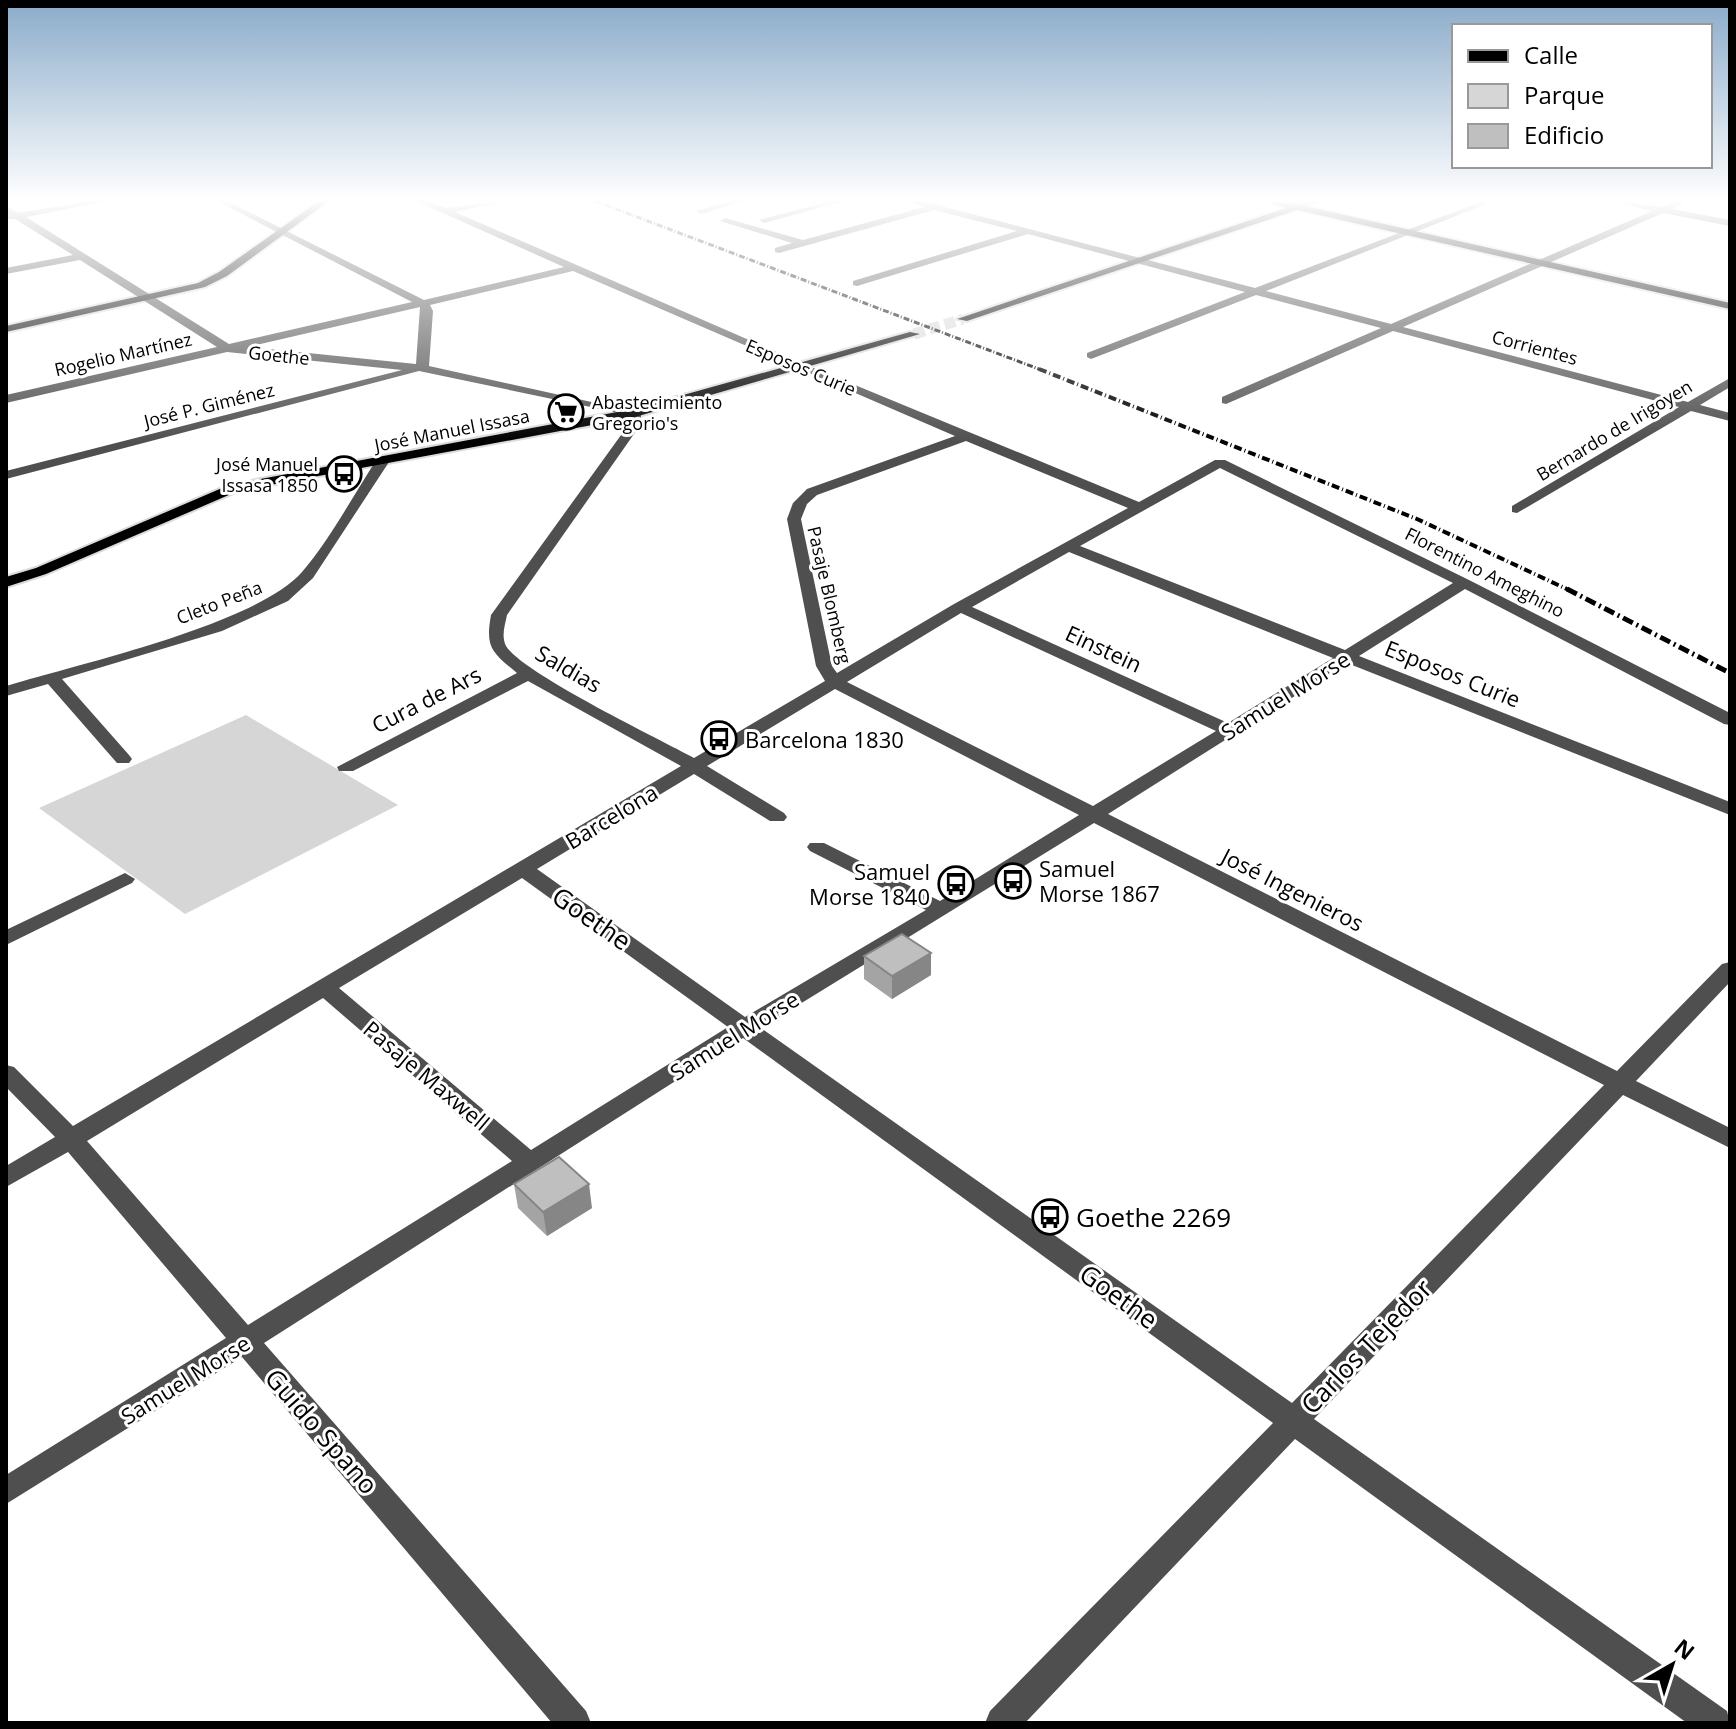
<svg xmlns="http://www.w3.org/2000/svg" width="1736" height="1729" font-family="'Open Sans',sans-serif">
  <rect width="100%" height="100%" fill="#fff"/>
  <!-- green -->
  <path fill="#d6d6d6" d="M 246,715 L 398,805 L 185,914 L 39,808 Z"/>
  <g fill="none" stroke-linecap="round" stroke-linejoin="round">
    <!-- major-tunnel -->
    <path stroke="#d9d9d9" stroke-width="11" stroke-dasharray="11 5" stroke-linecap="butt" d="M 914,334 L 963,319"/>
    <defs>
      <path id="major" d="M 319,201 L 329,201 L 227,276 L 205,287 L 6,332 L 6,326 L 198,283 L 219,272 Z
        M 1265,201 L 1297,204 L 1730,303 L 1730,309 L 1297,210 L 967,321 L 957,319 L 1286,208 Z
        M 910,332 L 920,334 L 635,417 L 238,491 L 46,574 L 6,587 L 6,577 L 36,568 L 229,485 L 633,409 Z"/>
    </defs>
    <!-- major casing -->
    <use href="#major" stroke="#dbdbdb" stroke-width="4"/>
    <!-- minor -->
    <path fill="#4f4f4f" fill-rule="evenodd" d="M 90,201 L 109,201 L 26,217 L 229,344 L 412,302 L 217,201 L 227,201 L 424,300 L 564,267 L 416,201 L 428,201 L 446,208 L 505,201 L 455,212 L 804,364 L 1139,502 L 1215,460 L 1225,460 L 1469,580 L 1730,713 L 1730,725 L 1724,724 L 1465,589 L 1359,656 L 1730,802 L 1730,815 L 1347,663 L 1108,814 L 1617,1071 L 1722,964 L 1730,962 L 1730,982 L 1636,1081 L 1730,1128 L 1730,1148 L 1623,1095 L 1314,1419 L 1727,1711 L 1730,1723 L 1687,1723 L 1295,1439 L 1025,1723 L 985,1723 L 990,1711 L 1273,1423 L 743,1038 L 264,1343 L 586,1711 L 591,1723 L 552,1723 L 242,1357 L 6,1504 L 6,1475 L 226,1338 L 68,1152 L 6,1187 L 6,1166 L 55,1137 L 6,1087 L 6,1065 L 14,1067 L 73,1126 L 681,766 L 528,681 L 353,771 L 339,771 L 337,767 L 517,673 C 492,652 485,648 491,615 L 629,424 L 629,415 L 419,371 L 6,479 L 6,471 L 402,370 L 227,352 L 6,403 L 6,395 L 217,347 L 80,260 L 6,274 L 6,268 L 73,255 L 15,219 L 7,219 L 6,206 L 18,213 ZM 573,271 L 955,436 L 807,489 L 793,503 L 787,519 L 816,666 L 825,681 L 694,758 C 659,739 522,673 506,646 C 501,636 505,625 507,615 L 641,424 L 641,413 L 429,366 L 433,311 L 430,305 ZM 420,307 L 416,364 L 248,347 ZM 966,441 L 1128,508 L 954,604 L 837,673 L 832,666 L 801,519 L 807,504 L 817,495 ZM 1220,468 L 1453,583 L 1345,650 L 1080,546 ZM 1069,552 L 1333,658 L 1228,723 L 972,607 ZM 961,613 L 1216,731 L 1093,806 L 847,682 ZM 835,689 L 1079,815 L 940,901 L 824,843 L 810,843 L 807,847 L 810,851 L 926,910 L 745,1017 L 537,869 L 694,774 L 770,821 L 784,821 L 787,817 L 784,813 L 707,766 ZM 1094,823 L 1604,1085 L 1292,1403 L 761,1028 ZM 522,878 L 728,1027 L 531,1150 L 339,988 ZM 323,998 L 512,1161 L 248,1325 L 87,1141 Z
      M 731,201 L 745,201 L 701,214 L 696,211 Z
      M 830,201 L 844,201 L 764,223 L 759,220 Z
      M 908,201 L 922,201 L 1255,288 L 1483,201 L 1494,201 L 1266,291 L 1391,324 L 1652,211 L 1614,201 L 1661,207 L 1675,201 L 1686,201 L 1672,209 L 1730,220 L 1730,226 L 1663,213 L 1403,327 L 1688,402 L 1730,378 L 1730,387 L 1700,405 L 1730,413 L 1730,421 L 1691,411 L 1517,513 L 1512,512 L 1512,506 L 1679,407 L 1393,331 L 1226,404 L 1222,403 L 1222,397 L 1381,328 L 1256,295 L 1091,359 L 1087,357 L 1087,353 L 1245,292 L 1028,234 L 857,286 L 853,285 L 853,281 L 1017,231 L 934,210 L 779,253 L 775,252 L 775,248 L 792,243 L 720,221 L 725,218 L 803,240 L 924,207 Z
      M 1307,201 L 1320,201 L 1297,210 L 1292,207 Z
      M 377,459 L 389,462 L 313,578 L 288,601 L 222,631 L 62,679 L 129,755 L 132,759 L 129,763 L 117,763 L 48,684 L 6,696 L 6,686 C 78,664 255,625 302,572 C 329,541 354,494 377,459 Z
      M 125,873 L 135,879 L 132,883 L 6,945 L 6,930 Z"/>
    <!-- major -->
    <use href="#major" fill="#000" fill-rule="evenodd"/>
    <!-- rail-far2 -->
    <path stroke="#000" stroke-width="3" stroke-dasharray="6 2 1 2" stroke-linecap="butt" d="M 595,201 L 1044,371"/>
    <!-- rail-far1 -->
    <path stroke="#000" stroke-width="4" stroke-dasharray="8 3 1 3" stroke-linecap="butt" d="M 1039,369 L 1417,519 L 1571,591"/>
    <!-- rail -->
    <path stroke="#000" stroke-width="5" stroke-dasharray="11 4 2 4" stroke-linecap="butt" d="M 1567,589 L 1730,673"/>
  </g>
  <!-- wall -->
  <path fill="#a4a4a4" d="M 931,953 L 931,975 L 892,999 L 864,979 L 864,956 Z
    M 514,1184 L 592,1208 L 547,1236 L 518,1208 Z"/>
  <!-- shaded-wall -->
  <path fill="#868686" d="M 931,953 L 931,975 L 892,999 L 892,976 Z
    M 589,1184 L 592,1208 L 547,1236 L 543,1212 Z"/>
  <!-- building -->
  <path fill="#bfbfbf" stroke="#868686" stroke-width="2" d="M 902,934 L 931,953 L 892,976 L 864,956 Z
    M 559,1157 L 589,1184 L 543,1212 L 514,1184 Z"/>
  <!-- sky -->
  <linearGradient id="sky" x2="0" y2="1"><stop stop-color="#8aabca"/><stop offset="0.45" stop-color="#fff"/><stop offset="1" stop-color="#fff" stop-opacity="0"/></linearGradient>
  <rect width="1736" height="443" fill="url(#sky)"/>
  <!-- icons -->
  <defs>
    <symbol id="supermarket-ring" viewBox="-11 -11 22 22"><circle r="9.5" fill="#fff" stroke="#000" stroke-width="1.5"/><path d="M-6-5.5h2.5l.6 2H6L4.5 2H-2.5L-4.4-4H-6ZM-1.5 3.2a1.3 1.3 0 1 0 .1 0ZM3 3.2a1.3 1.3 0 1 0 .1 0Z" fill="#000"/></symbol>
    <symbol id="bus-ring" viewBox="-11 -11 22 22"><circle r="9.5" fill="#fff" stroke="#000" stroke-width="1.5"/><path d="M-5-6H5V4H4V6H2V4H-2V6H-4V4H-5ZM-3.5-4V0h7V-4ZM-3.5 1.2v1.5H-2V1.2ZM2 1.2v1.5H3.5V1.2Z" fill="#000"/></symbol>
  </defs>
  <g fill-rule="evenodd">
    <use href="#supermarket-ring" x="546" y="392" width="40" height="40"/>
    <use href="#bus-ring" x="324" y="454" width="40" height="40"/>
    <use href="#bus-ring" x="699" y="719" width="40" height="40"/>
    <use href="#bus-ring" x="993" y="861" width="40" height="40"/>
    <use href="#bus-ring" x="936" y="864" width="40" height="40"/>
    <use href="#bus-ring" x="1030" y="1197" width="40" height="40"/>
  </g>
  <g text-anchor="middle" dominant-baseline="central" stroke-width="6" stroke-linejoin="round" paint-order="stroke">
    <!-- far-street labels -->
    <g font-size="18" fill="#000" stroke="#fff">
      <text transform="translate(1535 347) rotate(15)">Corrientes</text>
      <text transform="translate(123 354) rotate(-13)">Rogelio Martínez</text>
      <text transform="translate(279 355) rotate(6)">Goethe</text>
      <text transform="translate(801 367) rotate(23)">Esposos Curie</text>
      <text transform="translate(209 405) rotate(-14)">José P. Giménez</text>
      <text transform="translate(452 430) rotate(-11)">José Manuel Issasa</text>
      <text transform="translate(1614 430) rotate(-31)">Bernardo de Irigoyen</text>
      <text transform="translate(1485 572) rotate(27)">Florentino Ameghino</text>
      <text transform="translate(830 595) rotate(77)">Pasaje Blomberg</text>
      <text transform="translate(219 602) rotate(-21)">Cleto Peña</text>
    </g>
    <!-- far-poi labels -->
    <g font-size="18" fill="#000" stroke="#fff" text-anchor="start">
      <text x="592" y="402">Abastecimiento<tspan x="592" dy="21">Gregorio's</tspan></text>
      <text x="318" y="464" text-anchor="end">José Manuel<tspan x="318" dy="21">Issasa 1850</tspan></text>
    </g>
    <!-- street labels -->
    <g font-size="22" fill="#000" stroke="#fff">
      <text transform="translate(1104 648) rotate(25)">Einstein</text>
      <text transform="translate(569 668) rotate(30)">Saldias</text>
      <text transform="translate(1453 673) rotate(22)">Esposos Curie</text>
      <text transform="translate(1285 695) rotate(-32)">Samuel Morse</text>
      <text transform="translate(426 699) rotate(-27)">Cura de Ars</text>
      <text transform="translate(611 816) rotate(-31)">Barcelona</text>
      <text transform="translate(1293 889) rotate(27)">José Ingenieros</text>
      <text transform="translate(734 1035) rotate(-32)">Samuel Morse</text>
      <text transform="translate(427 1075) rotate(40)">Pasaje Maxwell</text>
      <text transform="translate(185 1379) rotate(-32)">Samuel Morse</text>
    </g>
    <!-- poi labels -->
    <g font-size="22" fill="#000" stroke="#fff" text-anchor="start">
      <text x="745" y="739">Barcelona 1830</text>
      <text x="1039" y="868">Samuel<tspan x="1039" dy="25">Morse 1867</tspan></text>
      <text x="930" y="871" text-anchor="end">Samuel<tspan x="930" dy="25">Morse 1840</tspan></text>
    </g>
    <!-- near-street labels -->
    <g font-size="26" fill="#000" stroke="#fff">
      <text transform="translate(592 918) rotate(35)">Goethe</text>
      <text transform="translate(1119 1296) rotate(36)">Goethe</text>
      <text transform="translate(1366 1346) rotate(-46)">Carlos Tejedor</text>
      <text transform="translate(322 1431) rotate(49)">Guido Spano</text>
    </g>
    <!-- near-poi labels -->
    <g font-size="26" fill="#000" stroke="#fff" text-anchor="start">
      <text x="1076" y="1217">Goethe 2269</text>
    </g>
  </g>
  <!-- border -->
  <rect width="1736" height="1729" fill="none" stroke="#000000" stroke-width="16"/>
  <!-- legend -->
  <rect x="1452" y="24" width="260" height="144" fill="#ffffff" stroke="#999999" stroke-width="2"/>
  <rect x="1468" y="50" width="40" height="12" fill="#000000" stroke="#999999" stroke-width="2"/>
  <text x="1524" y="64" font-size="24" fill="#000000">Calle</text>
  <rect x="1468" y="84" width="40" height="24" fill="#d6d6d6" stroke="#999999" stroke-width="2"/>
  <text x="1524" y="104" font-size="24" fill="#000000">Parque</text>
  <rect x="1468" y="124" width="40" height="24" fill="#bfbfbf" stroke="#999999" stroke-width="2"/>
  <text x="1524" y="144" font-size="24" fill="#000000">Edificio</text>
  <!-- north arrow -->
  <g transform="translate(1672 1665) rotate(39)" stroke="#ffffff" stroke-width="6" paint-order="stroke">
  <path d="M0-6L14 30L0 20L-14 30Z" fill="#000000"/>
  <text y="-12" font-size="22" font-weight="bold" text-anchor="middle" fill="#000000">N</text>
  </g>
</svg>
